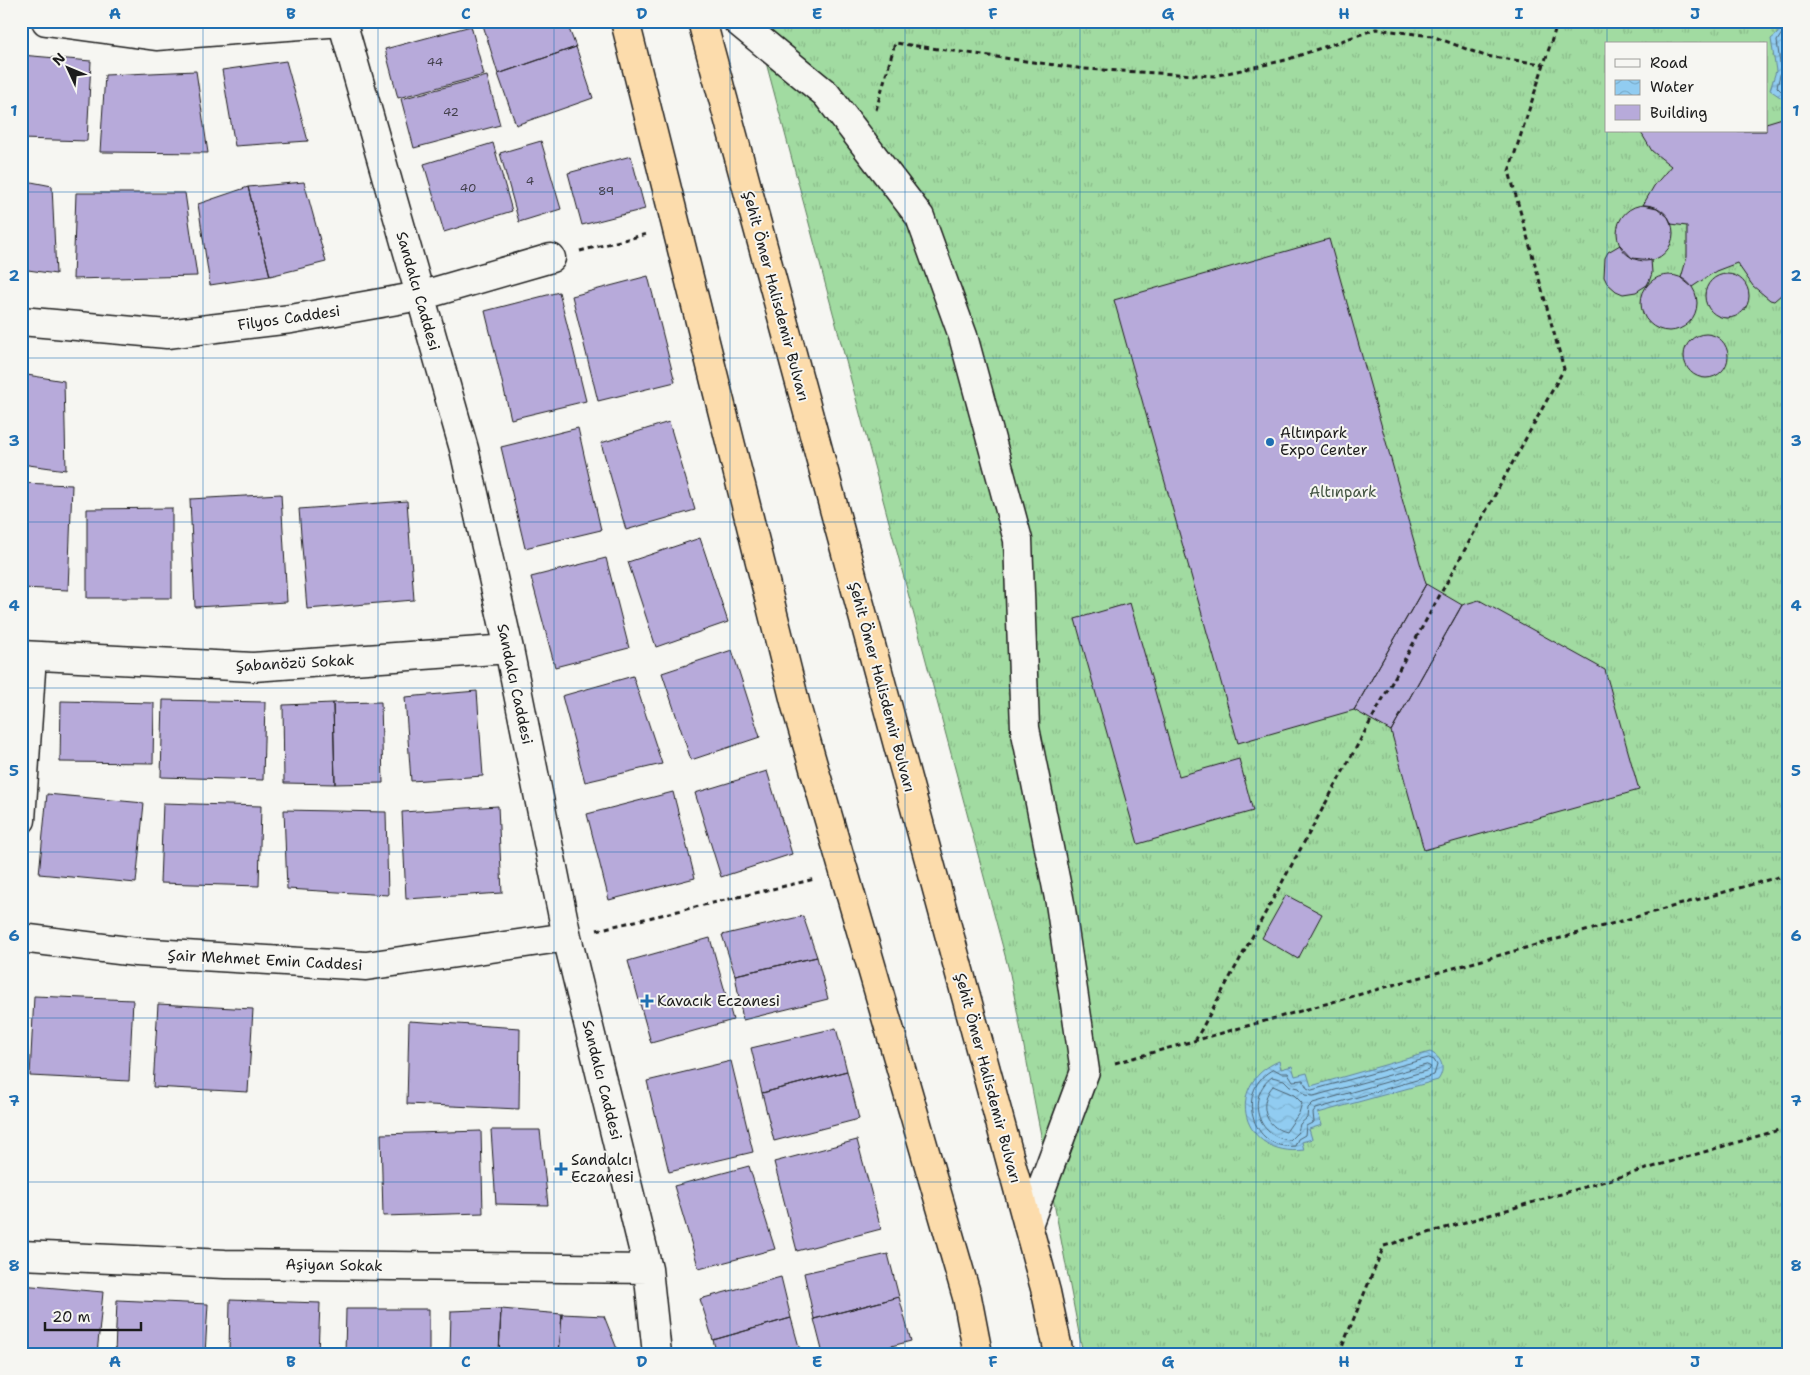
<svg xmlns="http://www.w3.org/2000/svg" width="1810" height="1375" font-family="'Shantell Sans',sans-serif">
  <defs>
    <pattern id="grass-tufts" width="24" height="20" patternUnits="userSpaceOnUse" patternTransform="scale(1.25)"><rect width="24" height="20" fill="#a1dba1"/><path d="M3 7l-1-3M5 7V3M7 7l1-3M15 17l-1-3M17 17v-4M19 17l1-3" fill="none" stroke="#8abb8a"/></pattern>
    <pattern id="water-waves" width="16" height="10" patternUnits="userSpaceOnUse" patternTransform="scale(1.25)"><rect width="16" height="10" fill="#91ccf1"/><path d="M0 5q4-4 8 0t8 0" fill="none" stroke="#7cafce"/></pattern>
  </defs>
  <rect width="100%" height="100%" fill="#f6f6f2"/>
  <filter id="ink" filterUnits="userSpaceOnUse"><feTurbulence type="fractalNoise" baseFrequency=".02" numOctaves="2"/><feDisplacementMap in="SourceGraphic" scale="10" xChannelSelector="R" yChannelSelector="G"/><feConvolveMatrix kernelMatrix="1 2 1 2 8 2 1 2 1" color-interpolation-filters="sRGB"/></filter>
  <g filter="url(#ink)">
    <!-- grass -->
    <path fill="url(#grass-tufts)" stroke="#5e7c5e" fill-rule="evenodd" d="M 737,21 L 1789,21 L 1789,1354 L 1083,1354 L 1010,974 L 760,40 ZM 1606,44 L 1766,44 L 1766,131 L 1606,131 Z"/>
    <!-- water -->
    <path fill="url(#water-waves)" stroke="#62869c" d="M 1781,21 L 1789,21 L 1789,91 L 1783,99 L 1770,90 L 1776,71 L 1771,39 L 1777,34 L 1782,24 Z
      M 1430,1052 C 1442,1057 1446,1069 1438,1080 L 1318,1113 L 1322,1125 L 1309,1129 L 1312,1139 L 1302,1142 L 1304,1150 C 1242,1158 1222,1085 1279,1061 L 1281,1069 L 1292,1066 L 1295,1076 L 1307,1073 L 1311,1086 Z"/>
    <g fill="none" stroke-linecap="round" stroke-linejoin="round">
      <!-- shore -->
      <path stroke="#4b6271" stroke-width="1" d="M 1787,21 L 1786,27 L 1777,41 L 1781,71 L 1777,87 L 1781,91 L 1789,89
        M 1789,36 L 1784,44 L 1787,70 L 1785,80 L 1789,83
        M 1429,1058 L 1434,1060 L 1437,1065 L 1434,1075 L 1316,1109 L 1313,1113 L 1314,1122 L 1306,1126 L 1305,1135 L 1298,1139 L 1295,1146 C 1251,1152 1234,1088 1274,1069 L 1281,1073 L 1288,1073 L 1293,1081 L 1303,1080 L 1307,1088 L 1311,1090 Z
        M 1427,1065 L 1431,1067 L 1429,1070 L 1313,1103 L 1308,1108 L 1307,1118 L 1300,1124 L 1298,1132 L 1290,1140 C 1256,1138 1246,1096 1272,1077 L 1284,1080 L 1290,1086 L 1299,1088 L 1305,1095 L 1313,1096 Z
        M 1273,1086 L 1294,1095 L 1302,1103 L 1299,1113 L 1286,1132 C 1264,1127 1258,1102 1273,1086 Z"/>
    </g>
    <!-- building -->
    <path fill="#b7aada" stroke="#1c1c1c" d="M 496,21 L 566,21 L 576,47 L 498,74 L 483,25 Z
      M 471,26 L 484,75 L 398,98 L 385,49 Z
      M 576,47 L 593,98 L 516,125 L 498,74 Z
      M 21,55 L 91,61 L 87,141 L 21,139 Z
      M 286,61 L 308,141 L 235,146 L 222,70 Z
      M 196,71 L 208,153 L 100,152 L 105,75 Z
      M 487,76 L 500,125 L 414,148 L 401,99 Z
      M 1789,116 L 1789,215 L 1787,219 L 1789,225 L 1789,288 L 1774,301 L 1770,300 L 1753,286 L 1737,263 L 1716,271 L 1692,287 L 1681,278 L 1687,257 L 1687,226 L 1671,224 L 1668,217 L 1657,208 L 1643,205 L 1654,186 L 1671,166 L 1652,151 L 1640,131 L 1766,131 L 1766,123 Z
      M 541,141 L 561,209 L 519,222 L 500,153 Z
      M 493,143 L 512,211 L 444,232 L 424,164 Z
      M 631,156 L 645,209 L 582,225 L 568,173 Z
      M 21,180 L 52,186 L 56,274 L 21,269 Z
      M 304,182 L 326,262 L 270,276 L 248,187 Z
      M 248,187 L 270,276 L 210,285 L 198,204 Z
      M 76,193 L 185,193 L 197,276 L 73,279 Z
      M1617 233a28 28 0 1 1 56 0a28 28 0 1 1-56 0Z
      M 1329,239 L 1426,584 L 1354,710 L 1238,743 L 1114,300 Z
      M 1620,245 L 1632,258 L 1651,260 L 1652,273 L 1650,279 L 1647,285 L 1636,292 L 1623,294 L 1616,291 L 1607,283 L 1604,277 L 1605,258 L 1608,252 Z
      M1705 296a22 22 0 1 1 44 0a22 22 0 1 1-44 0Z
      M1641 303a28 28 0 1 1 56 0a28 28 0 1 1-56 0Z
      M 648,276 L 675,382 L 598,401 L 572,296 Z
      M 559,292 L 586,401 L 511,419 L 485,311 Z
      M1684 356a22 22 0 1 1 44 0a22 22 0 1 1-44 0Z
      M 21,374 L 64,381 L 66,470 L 21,464 Z
      M 669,422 L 695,510 L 626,530 L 601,443 Z
      M 578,428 L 601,530 L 525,548 L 501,447 Z
      M 21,483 L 72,485 L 68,590 L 21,588 Z
      M 281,494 L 287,602 L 195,607 L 190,499 Z
      M 407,501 L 414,600 L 307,609 L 299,509 Z
      M 172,508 L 172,598 L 87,598 L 87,509 Z
      M 700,538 L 728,622 L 656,647 L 628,562 Z
      M 606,558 L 629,648 L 555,667 L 531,577 Z
      M 1426,584 L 1462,605 L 1391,731 L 1354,710 Z
      M 1479,600 L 1605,670 L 1639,790 L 1424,850 L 1391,731 L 1462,605 Z
      M 1130,603 L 1179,776 L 1239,759 L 1253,811 L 1138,844 L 1075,619 Z
      M 732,650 L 760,737 L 691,760 L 662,673 Z
      M 633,676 L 662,764 L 585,782 L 562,696 Z
      M 477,691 L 483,776 L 411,781 L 405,697 Z
      M 163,700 L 265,702 L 263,780 L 161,777 Z
      M 61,701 L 154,703 L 153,763 L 60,762 Z
      M 381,702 L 383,783 L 335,784 L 333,703 Z
      M 333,703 L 335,784 L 284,783 L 283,705 Z
      M 767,771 L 792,854 L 721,877 L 695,793 Z
      M 673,792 L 695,878 L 609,900 L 587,814 Z
      M 47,794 L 144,803 L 136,883 L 39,874 Z
      M 163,803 L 261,806 L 259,886 L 160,883 Z
      M 498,806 L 502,893 L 406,899 L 402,812 Z
      M 284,810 L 386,812 L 388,895 L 287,889 Z
      M 1286,895 L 1322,914 L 1298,959 L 1262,938 Z
      M 803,916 L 817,957 L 735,975 L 722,935 Z
      M 710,938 L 733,1020 L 651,1043 L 628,961 Z
      M 817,957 L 828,999 L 743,1020 L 735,975 Z
      M 34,996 L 133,1000 L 129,1081 L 30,1076 Z
      M 158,1004 L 253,1009 L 248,1092 L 153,1087 Z
      M 409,1021 L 520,1028 L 519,1109 L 407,1104 Z
      M 836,1028 L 847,1071 L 762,1093 L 751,1048 Z
      M 731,1061 L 753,1152 L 669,1172 L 647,1081 Z
      M 847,1071 L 859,1119 L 774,1141 L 762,1093 Z
      M 491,1130 L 540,1130 L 548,1205 L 496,1204 Z
      M 481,1131 L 483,1213 L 383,1216 L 381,1134 Z
      M 857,1140 L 881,1229 L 797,1251 L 774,1162 Z
      M 749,1166 L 775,1249 L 699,1269 L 674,1186 Z
      M 888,1254 L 899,1297 L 814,1319 L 804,1273 Z
      M 781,1277 L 791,1318 L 713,1340 L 700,1299 Z
      M 21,1285 L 103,1292 L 97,1354 L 21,1354 Z
      M 899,1297 L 911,1341 L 860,1354 L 823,1354 L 814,1319 Z
      M 117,1300 L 208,1304 L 205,1354 L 115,1354 Z
      M 230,1300 L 320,1303 L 318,1354 L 229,1354 Z
      M 346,1309 L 429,1309 L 429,1354 L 345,1354 Z
      M 501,1309 L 562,1314 L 559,1354 L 499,1354 Z
      M 501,1309 L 499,1354 L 450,1354 L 451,1311 Z
      M 562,1314 L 604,1316 L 619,1354 L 559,1354 Z
      M 791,1318 L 801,1354 L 717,1354 L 713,1340 Z"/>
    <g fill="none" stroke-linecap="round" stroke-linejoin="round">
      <defs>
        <path id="minor" d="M 46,21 L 156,36 L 342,22
          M 342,21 L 464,449 L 509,649 L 567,937 L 648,1269 L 657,1354
          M 737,21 L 826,94 L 920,217 L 963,336 L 1018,540 L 1025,728 L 1060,903 L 1085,1071 L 1028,1225
          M 21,321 L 167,334 L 291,319 L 420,296 L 551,258
          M 21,655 L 253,667 L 509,649
          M 21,820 L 32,656
          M 21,938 L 136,952 L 366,966 L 567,937
          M 21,1255 L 225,1264 L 648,1269"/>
        <path id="highway" d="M 625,21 L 796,706 L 967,1297 L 978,1354
          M 702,21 L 1046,1292 L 1059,1354"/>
      </defs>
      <!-- minor casing -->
      <use href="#minor" stroke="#1c1c1c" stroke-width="31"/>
      <!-- highway casing -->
      <use href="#highway" stroke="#1c1c1c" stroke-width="31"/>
      <!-- path -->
      <path stroke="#1c1c1c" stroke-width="3" stroke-dasharray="5 4" stroke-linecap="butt" d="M 876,110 L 895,43 L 1084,69 L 1214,76 L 1286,60 L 1376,29 L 1432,36 L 1485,56 L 1543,64
        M 580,251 L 647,234
        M 597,930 L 815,879
        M 1195,1041 L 1564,369 L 1509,171 L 1558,21
        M 1115,1063 L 1789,874
        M 1339,1354 L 1384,1246 L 1789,1127
        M 1787,1354 L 1789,1352"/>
      <!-- minor -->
      <use href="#minor" stroke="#f6f6f2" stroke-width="28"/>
      <!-- highway -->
      <use href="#highway" stroke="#fcdcac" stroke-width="28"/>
    </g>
  </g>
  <!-- grid -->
  <path fill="none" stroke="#1f6fb2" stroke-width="1" stroke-opacity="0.55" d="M 203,21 L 203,1354M 378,21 L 378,1354M 554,21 L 554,1354M 730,21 L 730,1354M 905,21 L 905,1354M 1080,21 L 1080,1354M 1256,21 L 1256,1354M 1432,21 L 1432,1354M 1607,21 L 1607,44M 1607,131 L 1607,1354M 21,192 L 1789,192M 21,358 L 1789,358M 21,522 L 1789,522M 21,688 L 1789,688M 21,852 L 1789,852M 21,1018 L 1789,1018M 21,1182 L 1789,1182"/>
  <!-- markers -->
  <g fill="#1f6fb2" stroke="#f6f6f2" stroke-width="2">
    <circle cx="1270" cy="442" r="5"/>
    <path d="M644.5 993.5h5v5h5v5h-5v5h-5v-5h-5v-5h5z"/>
    <path d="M558.5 1161.5h5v5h5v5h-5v5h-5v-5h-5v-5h5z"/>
  </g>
  <g text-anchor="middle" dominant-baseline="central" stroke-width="4" stroke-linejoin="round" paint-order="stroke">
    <!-- number labels -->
    <g font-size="12" fill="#43404c">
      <text x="435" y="62">44</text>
      <text x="451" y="112">42</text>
      <text x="530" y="181">4</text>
      <text x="468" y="188">40</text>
      <text x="606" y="191">89</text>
    </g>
    <!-- street labels -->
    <g font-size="15" fill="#1c1c1c" stroke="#f6f6f2">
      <text transform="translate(418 291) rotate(74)">Sandalcı Caddesi</text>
      <text transform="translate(776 296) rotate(75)">Şehit Ömer Halisdemir Bulvarı</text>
      <text transform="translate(289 318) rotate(-8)">Filyos Caddesi</text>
      <text transform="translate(295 663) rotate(-3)">Şabanözü Sokak</text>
      <text transform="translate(515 684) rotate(78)">Sandalcı Caddesi</text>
      <text transform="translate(882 687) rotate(75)">Şehit Ömer Halisdemir Bulvarı</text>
      <text transform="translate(265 960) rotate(3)">Şair Mehmet Emin Caddesi</text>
      <text transform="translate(988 1078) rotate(75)">Şehit Ömer Halisdemir Bulvarı</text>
      <text transform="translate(602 1080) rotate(76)">Sandalcı Caddesi</text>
      <text transform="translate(334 1265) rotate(1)">Aşiyan Sokak</text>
    </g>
    <!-- poi labels -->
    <g font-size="15" fill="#1c1c1c" stroke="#f6f6f2" text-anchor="start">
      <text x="1280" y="433">Altınpark<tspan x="1280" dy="17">Expo Center</tspan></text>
      <text x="657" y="1001">Kavacık Eczanesi</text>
      <text x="571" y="1160">Sandalcı<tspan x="571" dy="17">Eczanesi</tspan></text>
    </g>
    <!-- park labels -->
    <g font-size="15" fill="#454" stroke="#f6f6f2">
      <text x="1343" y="492">Altınpark</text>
    </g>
  </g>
  <!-- margin -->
  <rect width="1810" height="1375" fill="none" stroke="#f6f6f2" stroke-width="55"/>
  <!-- legend -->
  <rect x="1605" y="42" width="162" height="90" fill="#f6f6f2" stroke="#9f9f9c"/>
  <rect x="1615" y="59" width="25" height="8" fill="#f6f6f2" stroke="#9f9f9c"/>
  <text x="1650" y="68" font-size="15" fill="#1c1c1c">Road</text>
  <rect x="1615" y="80" width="25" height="15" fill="url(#water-waves)" stroke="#9f9f9c"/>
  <text x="1650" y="92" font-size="15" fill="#1c1c1c">Water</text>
  <rect x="1615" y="105" width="25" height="15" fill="#b7aada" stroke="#9f9f9c"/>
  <text x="1650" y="118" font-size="15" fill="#1c1c1c">Building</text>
  <!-- north arrow -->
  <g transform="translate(68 68) rotate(314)" stroke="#f6f6f2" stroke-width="4" paint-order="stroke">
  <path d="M0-4L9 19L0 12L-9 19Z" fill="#1c1c1c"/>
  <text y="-8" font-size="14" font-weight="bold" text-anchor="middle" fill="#1c1c1c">N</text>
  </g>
  <!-- scale -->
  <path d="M45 1322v8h96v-8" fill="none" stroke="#1c1c1c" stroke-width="2.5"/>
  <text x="52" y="1322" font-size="15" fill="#1c1c1c" stroke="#f6f6f2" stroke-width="4" paint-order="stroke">20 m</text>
  <rect x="28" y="28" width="1754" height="1320" fill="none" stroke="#1f6fb2" stroke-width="2"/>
  <g font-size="16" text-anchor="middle" font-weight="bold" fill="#1f6fb2">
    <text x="115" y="19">A</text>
    <text x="291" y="19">B</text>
    <text x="466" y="19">C</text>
    <text x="642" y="19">D</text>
    <text x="817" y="19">E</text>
    <text x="993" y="19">F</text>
    <text x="1168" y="19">G</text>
    <text x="1344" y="19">H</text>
    <text x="1519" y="19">I</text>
    <text x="1695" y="19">J</text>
    <text x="14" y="116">1</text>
    <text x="1796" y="116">1</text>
    <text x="14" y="281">2</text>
    <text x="1796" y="281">2</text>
    <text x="14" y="446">3</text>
    <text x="1796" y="446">3</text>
    <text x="14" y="611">4</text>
    <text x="1796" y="611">4</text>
    <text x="14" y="776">5</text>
    <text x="1796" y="776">5</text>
    <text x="14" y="941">6</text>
    <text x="1796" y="941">6</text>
    <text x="14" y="1106">7</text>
    <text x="1796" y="1106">7</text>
    <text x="14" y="1271">8</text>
    <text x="1796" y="1271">8</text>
    <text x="115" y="1367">A</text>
    <text x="291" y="1367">B</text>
    <text x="466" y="1367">C</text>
    <text x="642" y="1367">D</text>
    <text x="817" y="1367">E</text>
    <text x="993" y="1367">F</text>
    <text x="1168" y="1367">G</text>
    <text x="1344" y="1367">H</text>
    <text x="1519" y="1367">I</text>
    <text x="1695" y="1367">J</text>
  </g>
</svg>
